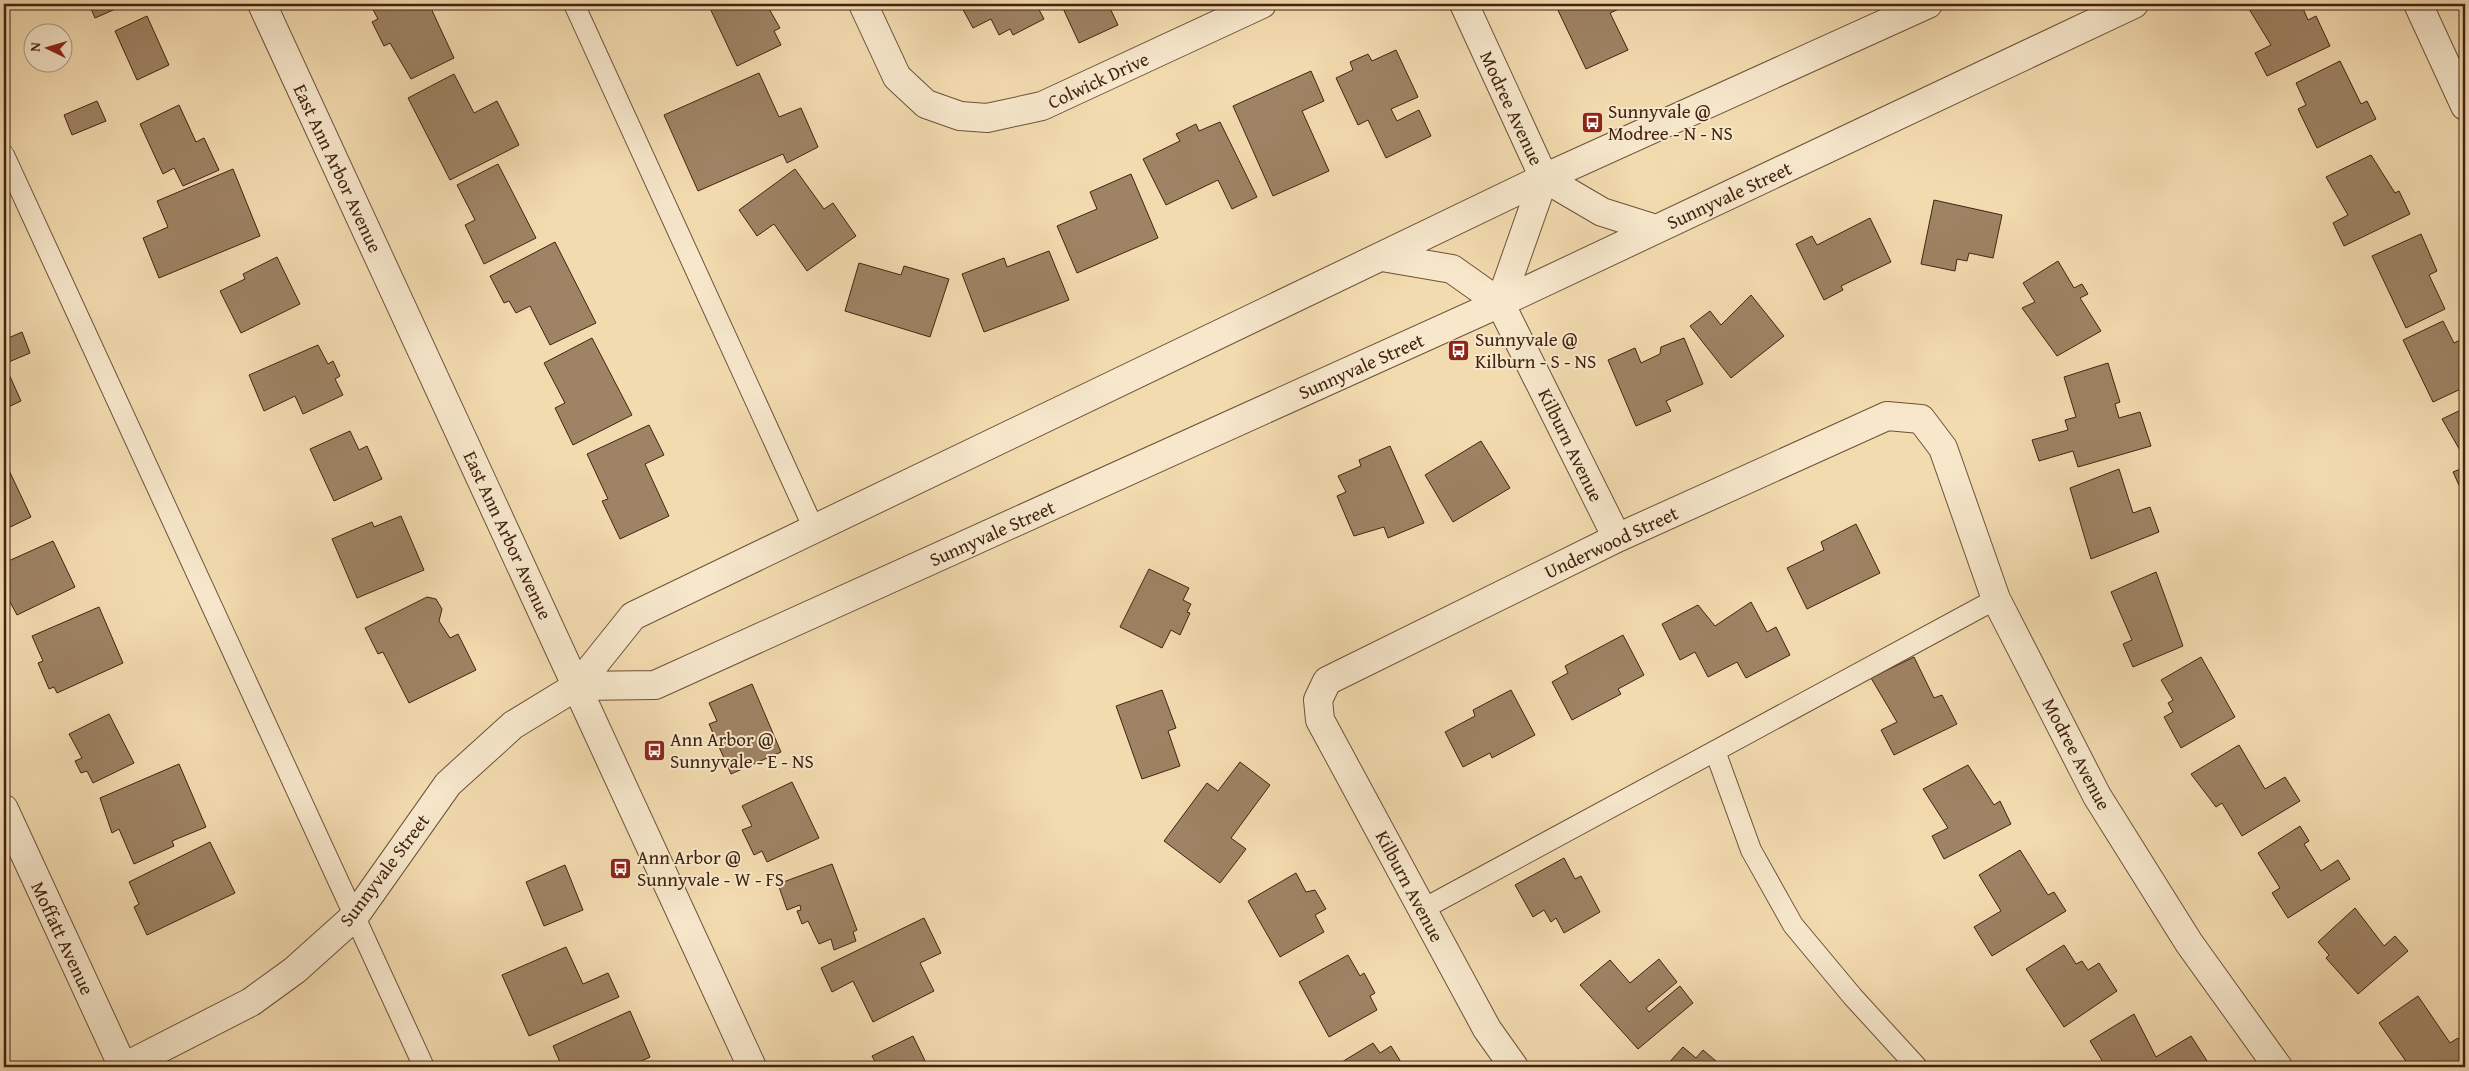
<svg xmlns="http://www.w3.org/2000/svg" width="2469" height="1071" font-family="'Gentium Book Plus',serif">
  <rect width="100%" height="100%" fill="#f3dbb0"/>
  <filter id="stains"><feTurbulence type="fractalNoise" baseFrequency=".004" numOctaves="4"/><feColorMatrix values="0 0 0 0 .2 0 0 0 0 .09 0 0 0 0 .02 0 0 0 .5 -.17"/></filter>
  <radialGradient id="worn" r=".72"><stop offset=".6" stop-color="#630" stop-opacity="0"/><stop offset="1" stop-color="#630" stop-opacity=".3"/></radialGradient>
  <!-- building -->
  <path fill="#9e8364" stroke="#422311" d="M 89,4 L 127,4 L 95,18 Z
    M 370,4 L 429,4 L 454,58 L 411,79 L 390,43 L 384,46 L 372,22 L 378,19 Z
    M 708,4 L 774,4 L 768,7 L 780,28 L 774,31 L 781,45 L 737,66 Z
    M 960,4 L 1036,4 L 1044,19 L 1013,35 L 1010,29 L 999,35 L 991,19 L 973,28 Z
    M 1061,4 L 1108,4 L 1118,25 L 1079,43 Z
    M 1555,4 L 1630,4 L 1610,13 L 1628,50 L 1586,69 Z
    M 2246,4 L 2301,4 L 2308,20 L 2316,16 L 2330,46 L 2267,76 L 2255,53 L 2271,45 Z
    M 147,16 L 169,65 L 137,80 L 115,31 Z
    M 1396,50 L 1418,97 L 1391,109 L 1397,121 L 1419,110 L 1431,136 L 1386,158 L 1368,120 L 1358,125 L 1336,78 L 1353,70 L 1350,62 L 1368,54 L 1372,61 Z
    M 2340,61 L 2361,104 L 2367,101 L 2376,119 L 2317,148 L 2298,109 L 2306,105 L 2296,83 Z
    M 1311,71 L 1324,101 L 1302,111 L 1329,171 L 1273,196 L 1233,106 Z
    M 759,73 L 779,117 L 801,108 L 818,147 L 787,163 L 783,154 L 698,191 L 664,115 Z
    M 454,74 L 474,113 L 497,101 L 519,145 L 450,180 L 408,98 Z
    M 97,101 L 106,121 L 72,135 L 64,115 Z
    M 179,105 L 196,142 L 204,138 L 219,170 L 183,186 L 174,168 L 163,174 L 140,124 Z
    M 1220,122 L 1257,197 L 1232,209 L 1218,180 L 1166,205 L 1143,159 L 1180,141 L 1176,134 L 1196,124 L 1199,131 Z
    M 2371,155 L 2395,193 L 2399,191 L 2410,214 L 2344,246 L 2333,223 L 2348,215 L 2326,177 Z
    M 498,164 L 536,238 L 484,264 L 465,225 L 475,220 L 457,185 Z
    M 233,169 L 260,236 L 159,278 L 143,238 L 168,227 L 157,201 Z
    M 795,169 L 824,209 L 833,203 L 856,236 L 807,271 L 774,224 L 757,236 L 739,210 Z
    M 1131,174 L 1158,238 L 1077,273 L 1057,226 L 1097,209 L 1090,192 Z
    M 1934,200 L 2002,215 L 1993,258 L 1969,253 L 1967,261 L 1957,259 L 1955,271 L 1921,264 Z
    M 1870,218 L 1891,262 L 1841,286 L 1843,290 L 1824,300 L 1796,244 L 1812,236 L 1817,245 Z
    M 2421,234 L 2437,271 L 2429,275 L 2445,309 L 2406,328 L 2372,256 Z
    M 555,242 L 596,323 L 550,345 L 530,306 L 516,313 L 509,301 L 504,303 L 490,276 Z
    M 1049,251 L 1069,300 L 984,332 L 962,274 L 1004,258 L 1007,267 Z
    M 277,257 L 300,304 L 241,333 L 220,291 L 245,279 L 243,274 Z
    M 2058,261 L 2074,288 L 2082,284 L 2088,294 L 2080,298 L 2101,331 L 2057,356 L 2022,308 L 2035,302 L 2023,283 Z
    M 859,263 L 901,275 L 904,266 L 949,279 L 930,337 L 845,311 Z
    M 1751,295 L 1784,336 L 1731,378 L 1690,326 L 1710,311 L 1721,325 Z
    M 2443,321 L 2454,343 L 2460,340 L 2465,350 L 2465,387 L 2433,402 L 2403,340 Z
    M 22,332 L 30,353 L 4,364 L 4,340 Z
    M 592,338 L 632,415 L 573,445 L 555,408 L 565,403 L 544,363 Z
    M 1684,338 L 1703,384 L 1666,401 L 1671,411 L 1636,426 L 1608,360 L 1635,348 L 1641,363 L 1660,354 L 1661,347 Z
    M 318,345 L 328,364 L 333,361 L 340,376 L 335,379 L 343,395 L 303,414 L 295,396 L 264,411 L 249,375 Z
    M 2108,363 L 2120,402 L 2115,404 L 2119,418 L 2140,412 L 2151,446 L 2078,467 L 2073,451 L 2039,461 L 2032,440 L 2068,430 L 2065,420 L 2076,417 L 2064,377 Z
    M 8,372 L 21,401 L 4,409 L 4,374 Z
    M 2465,408 L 2465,459 L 2442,419 Z
    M 649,425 L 664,455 L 645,464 L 669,516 L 620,539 L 602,501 L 608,499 L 587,454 Z
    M 350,431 L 359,450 L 367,446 L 382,479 L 334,501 L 310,449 Z
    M 1481,441 L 1510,488 L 1453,522 L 1425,475 Z
    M 1390,446 L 1424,523 L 1388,538 L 1384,527 L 1354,536 L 1337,496 L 1346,492 L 1338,476 L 1361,466 L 1359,460 Z
    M 6,464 L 31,517 L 4,530 L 4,465 Z
    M 2465,467 L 2465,493 L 2463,494 L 2453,472 Z
    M 2119,469 L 2133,513 L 2150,507 L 2159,532 L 2091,559 L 2070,488 Z
    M 401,516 L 424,570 L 357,598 L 332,539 L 372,522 L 374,527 Z
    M 1856,524 L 1880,573 L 1807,609 L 1787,568 L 1824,550 L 1821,542 Z
    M 53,541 L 75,587 L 17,615 L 9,600 L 4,603 L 4,563 Z
    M 1149,569 L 1189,588 L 1183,600 L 1191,604 L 1187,612 L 1190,613 L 1180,635 L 1171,630 L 1162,648 L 1120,627 Z
    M 2156,572 L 2183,646 L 2133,667 L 2123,644 L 2132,640 L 2111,592 Z
    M 427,597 L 436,599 L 442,609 L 439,621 L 450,638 L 458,634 L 476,670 L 409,703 L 383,652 L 378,654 L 365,628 Z
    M 1751,602 L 1767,632 L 1776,627 L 1790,655 L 1746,678 L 1737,662 L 1708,677 L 1695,652 L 1680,660 L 1662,624 L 1698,605 L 1715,626 Z
    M 99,607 L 123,663 L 57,693 L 54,687 L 49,689 L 38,663 L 43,661 L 32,636 Z
    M 1623,635 L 1644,675 L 1618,689 L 1621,694 L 1572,720 L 1552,682 L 1568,673 L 1565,666 Z
    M 1914,657 L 1934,698 L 1942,695 L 1957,724 L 1894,755 L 1881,730 L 1897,722 L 1871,678 Z
    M 2201,657 L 2235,717 L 2181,748 L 2164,717 L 2173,712 L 2168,703 L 2173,700 L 2161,680 Z
    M 752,684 L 781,752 L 731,774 L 709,724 L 717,721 L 709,703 Z
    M 1162,690 L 1176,728 L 1168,731 L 1180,766 L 1142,779 L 1116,706 Z
    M 1511,690 L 1535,735 L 1492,758 L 1490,753 L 1463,767 L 1445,732 L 1475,716 L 1473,710 Z
    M 109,714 L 134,763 L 93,783 L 87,771 L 81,773 L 75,761 L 82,758 L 69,734 Z
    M 2239,745 L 2265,789 L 2285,777 L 2300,801 L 2242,836 L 2222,803 L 2216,807 L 2191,774 Z
    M 1240,762 L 1270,785 L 1231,838 L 1246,849 L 1220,883 L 1164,841 L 1207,783 L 1218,791 Z
    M 179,764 L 206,827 L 172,841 L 174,846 L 134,864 L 119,829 L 112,833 L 100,798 Z
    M 1968,765 L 1994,805 L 2000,801 L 2011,824 L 1944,859 L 1932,836 L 1948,828 L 1923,789 Z
    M 792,782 L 819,838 L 767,862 L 762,851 L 754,855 L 742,830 L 752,826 L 742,806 Z
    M 2300,826 L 2309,841 L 2304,844 L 2321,871 L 2338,860 L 2350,879 L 2288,918 L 2272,893 L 2280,888 L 2258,853 Z
    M 210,842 L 235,893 L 147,935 L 134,907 L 139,904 L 129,882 Z
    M 2020,850 L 2048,895 L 2054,892 L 2066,911 L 1992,956 L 1974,927 L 2001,911 L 1979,875 Z
    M 1564,858 L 1575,879 L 1581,876 L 1600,912 L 1564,933 L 1556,918 L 1551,922 L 1544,910 L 1533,917 L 1515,885 Z
    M 832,864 L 857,930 L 853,932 L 856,941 L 834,950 L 831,939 L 819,944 L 808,921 L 802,924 L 797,911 L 801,910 L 800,905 L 787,910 L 778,884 Z
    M 565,865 L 583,910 L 544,926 L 526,882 Z
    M 1296,873 L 1306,892 L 1315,890 L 1326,909 L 1315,915 L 1324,932 L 1280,957 L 1248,901 Z
    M 2355,908 L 2384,946 L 2395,936 L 2408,951 L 2358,994 L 2326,958 L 2329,955 L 2318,942 Z
    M 924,918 L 941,953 L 920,963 L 934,991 L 873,1022 L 853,981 L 832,992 L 821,968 Z
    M 2064,945 L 2076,964 L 2082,961 L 2088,970 L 2099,963 L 2117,991 L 2064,1027 L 2026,969 Z
    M 566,947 L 583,984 L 608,973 L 619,997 L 529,1036 L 502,975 Z
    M 1348,955 L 1360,976 L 1364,973 L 1375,993 L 1370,996 L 1377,1010 L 1329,1037 L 1299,982 Z
    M 1659,959 L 1677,982 L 1646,1008 L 1649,1012 L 1680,986 L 1693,1003 L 1638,1049 L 1580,985 L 1610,960 L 1630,983 Z
    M 2418,996 L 2450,1043 L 2458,1038 L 2465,1049 L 2465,1059 L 2453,1067 L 2410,1067 L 2379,1023 Z
    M 630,1011 L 650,1057 L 629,1067 L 562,1067 L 553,1046 Z
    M 2134,1014 L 2156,1057 L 2191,1036 L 2211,1067 L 2106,1067 L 2090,1041 Z
    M 913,1036 L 928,1067 L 878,1067 L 872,1056 Z
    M 1373,1043 L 1380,1053 L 1391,1046 L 1404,1067 L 1338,1067 L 1337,1065 Z
    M 1683,1047 L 1696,1058 L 1703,1050 L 1723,1067 L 1665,1067 Z"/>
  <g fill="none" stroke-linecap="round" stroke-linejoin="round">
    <defs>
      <path id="service" d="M 574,4 L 814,529
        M 4,155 L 424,1067
        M 1715,751 L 1751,850 L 1793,925 L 1853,997 L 1917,1067
        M 1423,909 L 1996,599"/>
      <path id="minor" d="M 863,4 L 897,77 L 926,104 L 960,116 L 987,118 L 1042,106 L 1262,4
        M 1464,4 L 1544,178 L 1500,303 L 1617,538
        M 2418,4 L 2465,106
        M 4,809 L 123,1067
        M 1514,1067 L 1487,1029 L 1320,720 L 1318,700 L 1327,681 L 1617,538 L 1887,416 L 1921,419 L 1943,448 L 1996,599 L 2097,796 L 2189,943 L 2278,1067"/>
      <path id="tertiary" d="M 262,4 L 752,1067
        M 1544,178 L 1602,212 L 1656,229
        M 1382,257 L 1452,269 L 1500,303
        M 577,686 L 655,685 L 1500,303 L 2134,4
        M 124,1067 L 251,1002 L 295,970 L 354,917 L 448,784 L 513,725 L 577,686 L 633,616 L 1544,178 L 1928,4"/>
    </defs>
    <!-- service casing -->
    <use href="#service" stroke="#6e5139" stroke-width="22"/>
    <!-- minor casing -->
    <use href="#minor" stroke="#6e5139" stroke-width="30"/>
    <!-- tertiary casing -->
    <use href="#tertiary" stroke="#6e5139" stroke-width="30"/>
    <!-- service -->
    <use href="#service" stroke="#f7e8cc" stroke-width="20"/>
    <!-- minor -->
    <use href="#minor" stroke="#f7e8cc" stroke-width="28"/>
    <!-- tertiary -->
    <use href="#tertiary" stroke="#f7e8cc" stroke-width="28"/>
  </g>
  <!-- icons -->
  <defs>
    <symbol id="bus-square" viewBox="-11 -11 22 22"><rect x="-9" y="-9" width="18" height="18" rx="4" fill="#8f2418" stroke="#f7e8cc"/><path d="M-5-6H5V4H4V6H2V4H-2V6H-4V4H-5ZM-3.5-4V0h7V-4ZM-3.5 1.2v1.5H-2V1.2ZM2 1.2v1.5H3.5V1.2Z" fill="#fff"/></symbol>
  </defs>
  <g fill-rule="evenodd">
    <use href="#bus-square" x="1580" y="110" width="25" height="25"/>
    <use href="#bus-square" x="1446" y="338" width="25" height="25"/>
    <use href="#bus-square" x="642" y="738" width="25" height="25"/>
    <use href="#bus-square" x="608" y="856" width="25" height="25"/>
  </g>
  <g text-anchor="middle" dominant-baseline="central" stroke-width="4" stroke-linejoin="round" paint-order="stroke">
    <!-- street labels -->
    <g font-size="19" fill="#422311" stroke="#f7e8cc">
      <text transform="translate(1098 80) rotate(-25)">Colwick Drive</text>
      <text transform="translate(1512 108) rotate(65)">Modree Avenue</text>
      <text transform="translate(338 168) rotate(65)">East Ann Arbor Avenue</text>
      <text transform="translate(1729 195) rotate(-25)">Sunnyvale Street</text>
      <text transform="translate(1361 366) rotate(-24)">Sunnyvale Street</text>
      <text transform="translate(1571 445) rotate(64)">Kilburn Avenue</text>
      <text transform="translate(992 533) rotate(-24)">Sunnyvale Street</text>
      <text transform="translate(508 535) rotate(65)">East Ann Arbor Avenue</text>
      <text transform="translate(1611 542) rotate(-25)">Underwood Street</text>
      <text transform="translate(2077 754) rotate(62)">Modree Avenue</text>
      <text transform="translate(384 870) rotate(-53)">Sunnyvale Street</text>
      <text transform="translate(1410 886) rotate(62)">Kilburn Avenue</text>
      <text transform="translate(63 938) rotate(65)">Moffatt Avenue</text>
    </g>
    <!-- poi labels -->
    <g font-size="19" fill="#422311" stroke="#f7e8cc" text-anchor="start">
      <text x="1608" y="111">Sunnyvale @<tspan x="1608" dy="22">Modree - N - NS</tspan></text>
      <text x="1475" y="339">Sunnyvale @<tspan x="1475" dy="22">Kilburn - S - NS</tspan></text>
      <text x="670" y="739">Ann Arbor @<tspan x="670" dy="22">Sunnyvale - E - NS</tspan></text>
      <text x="637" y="857">Ann Arbor @<tspan x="637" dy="22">Sunnyvale - W - FS</tspan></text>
    </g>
  </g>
  <!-- margin -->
  <rect width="2469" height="1071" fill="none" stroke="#f3dbb0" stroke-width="20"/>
  <rect x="5" y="5" width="2459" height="1061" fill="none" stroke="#422311" stroke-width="2.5"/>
  <rect x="10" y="10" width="2449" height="1051" fill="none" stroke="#422311"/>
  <!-- north arrow -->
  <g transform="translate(48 48) rotate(275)"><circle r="24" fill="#f7e8cc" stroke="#af9981"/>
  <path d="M0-4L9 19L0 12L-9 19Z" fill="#8f2418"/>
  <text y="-8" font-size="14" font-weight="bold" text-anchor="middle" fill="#422311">N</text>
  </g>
  <rect width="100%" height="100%" filter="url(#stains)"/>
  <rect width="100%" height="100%" fill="url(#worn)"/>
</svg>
